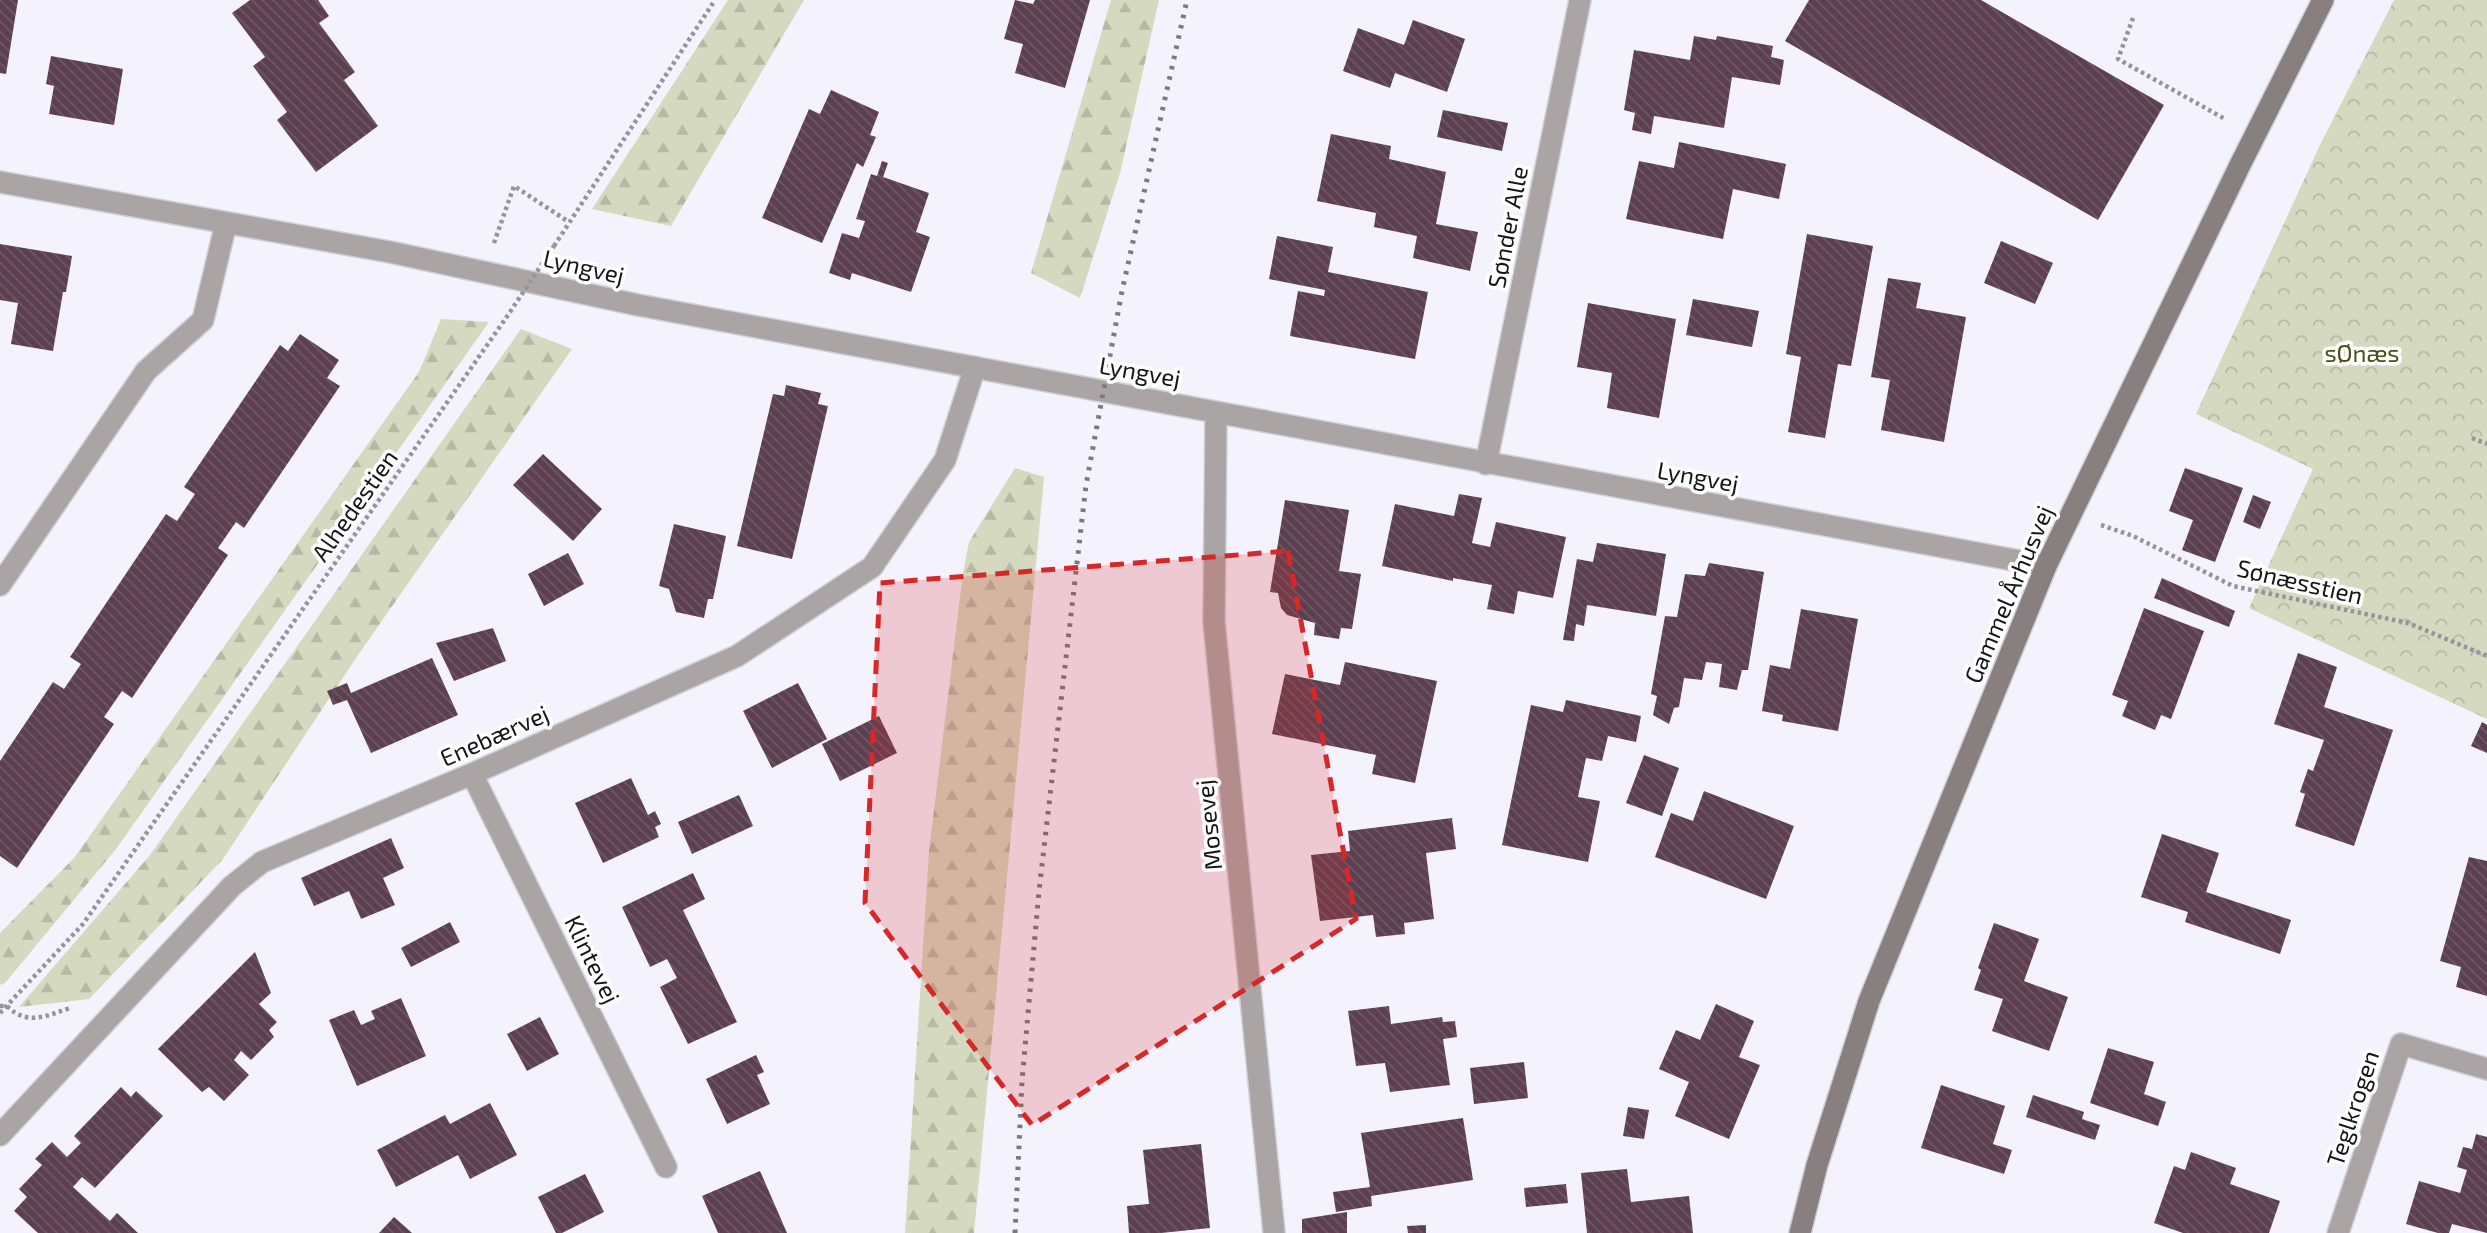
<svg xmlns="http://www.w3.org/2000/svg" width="2487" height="1233" font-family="'Exo 2',sans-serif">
  <defs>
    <pattern id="forest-firs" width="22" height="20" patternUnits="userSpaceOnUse" patternTransform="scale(1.75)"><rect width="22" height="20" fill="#d5d9bf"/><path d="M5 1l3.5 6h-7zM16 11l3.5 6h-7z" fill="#b6b9a3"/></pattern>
    <pattern id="park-crowns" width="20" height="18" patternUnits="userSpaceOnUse" patternTransform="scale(1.75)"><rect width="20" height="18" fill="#d5d9bf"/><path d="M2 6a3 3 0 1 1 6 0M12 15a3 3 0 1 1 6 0" fill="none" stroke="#b6b9a3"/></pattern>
    <pattern id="building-back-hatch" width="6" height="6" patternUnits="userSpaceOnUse" patternTransform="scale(1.75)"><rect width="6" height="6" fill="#5c4050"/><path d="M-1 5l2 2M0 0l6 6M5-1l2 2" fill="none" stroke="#6f5865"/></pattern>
  </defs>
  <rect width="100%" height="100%" fill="#f4f2fc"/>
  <!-- forest -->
  <path fill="url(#forest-firs)" d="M 728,0 L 804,0 L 671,226 L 592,209 Z
    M 1111,0 L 1159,0 L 1120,173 L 1080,298 L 1031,273 Z
    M 441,319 L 489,322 L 116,849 L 5,983 L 0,985 L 0,933 L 74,858 L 419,372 Z
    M 521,329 L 572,349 L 358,655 L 223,859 L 89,999 L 19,1007 L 150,855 Z
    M 1015,468 L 1044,477 L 974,1233 L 905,1233 L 929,851 L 963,573 L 969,542 Z"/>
  <!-- park -->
  <path fill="url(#park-crowns)" d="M 2394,0 L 2487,0 L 2487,719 L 2249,608 L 2313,469 L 2196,414 L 2320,145 Z"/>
  <!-- building -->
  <path fill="url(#building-back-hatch)" d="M 0,0 L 18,0 L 6,74 L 0,73 Z
    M 250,0 L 318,0 L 329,16 L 319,23 L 355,72 L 344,80 L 378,126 L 316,172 L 277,120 L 287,112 L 253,66 L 265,57 L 232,13 Z
    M 1015,0 L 1033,4 L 1035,0 L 1090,0 L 1065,88 L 1015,73 L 1023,44 L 1004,39 Z
    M 1809,0 L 1981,0 L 2164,105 L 2098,220 L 1785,41 Z
    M 1413,20 L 1465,39 L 1447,92 L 1395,73 L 1390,88 L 1343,71 L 1358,28 L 1404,45 Z
    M 1694,36 L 1716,40 L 1717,36 L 1773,46 L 1771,57 L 1784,60 L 1780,85 L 1732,77 L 1724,128 L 1654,116 L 1651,134 L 1632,130 L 1635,113 L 1624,110 L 1634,50 L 1690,60 Z
    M 51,56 L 123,69 L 114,125 L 49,114 L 54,86 L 46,84 Z
    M 831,90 L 879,112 L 870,135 L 876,137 L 863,167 L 857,163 L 822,243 L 762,218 L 809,109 L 820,114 Z
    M 1443,110 L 1508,123 L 1502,151 L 1437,137 Z
    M 1331,134 L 1391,146 L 1389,159 L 1446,172 L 1436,224 L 1478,232 L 1470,271 L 1413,258 L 1417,236 L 1374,227 L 1376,213 L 1317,201 Z
    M 1679,142 L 1786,164 L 1779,199 L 1733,189 L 1723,239 L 1626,219 L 1639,161 L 1674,168 Z
    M 882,161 L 888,163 L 883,177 L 929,193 L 916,232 L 930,237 L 911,292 L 852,273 L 850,280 L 829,273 L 842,233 L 859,238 L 865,221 L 856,219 L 871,174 L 877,176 Z
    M 1807,234 L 1873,246 L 1851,366 L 1838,364 L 1825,438 L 1788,432 L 1801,357 L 1786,354 Z
    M 1277,236 L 1333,247 L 1328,272 L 1428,292 L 1415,359 L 1290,336 L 1298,291 L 1324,296 L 1325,290 L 1269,279 Z
    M 2001,241 L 2053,263 L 2035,304 L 1984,283 Z
    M 0,244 L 72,256 L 66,292 L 63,292 L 53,351 L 11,344 L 18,303 L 0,300 Z
    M 1888,278 L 1921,283 L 1916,308 L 1966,317 L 1944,442 L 1881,430 L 1890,380 L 1871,377 Z
    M 1693,299 L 1759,311 L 1752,347 L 1686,335 Z
    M 1588,303 L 1676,319 L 1659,418 L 1607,408 L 1612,373 L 1577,367 Z
    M 300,334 L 339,360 L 327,378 L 340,386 L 244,528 L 236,522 L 218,548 L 228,555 L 132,698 L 122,691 L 104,717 L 114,724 L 17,868 L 0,856 L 0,761 L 53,682 L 64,689 L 81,664 L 70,657 L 166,514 L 177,521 L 195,494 L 184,487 L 280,345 L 288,351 Z
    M 786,385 L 821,393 L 818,404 L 828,406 L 792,559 L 737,546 L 773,394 L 784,396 Z
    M 543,454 L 602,509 L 573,541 L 513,485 Z
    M 2185,468 L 2243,488 L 2215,562 L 2182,550 L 2193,520 L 2169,511 Z
    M 1459,494 L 1482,498 L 1472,543 L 1490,547 L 1496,522 L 1566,537 L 1553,598 L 1518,591 L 1514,614 L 1487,609 L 1492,585 L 1453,578 L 1453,581 L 1382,566 L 1395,504 L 1454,516 Z
    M 2253,495 L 2271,502 L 2260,529 L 2243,522 Z
    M 1285,500 L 1349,510 L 1339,571 L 1361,574 L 1352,629 L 1341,628 L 1339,639 L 1314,635 L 1315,623 L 1287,615 L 1281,608 L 1278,593 L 1270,592 Z
    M 674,524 L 726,536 L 713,599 L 708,599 L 704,618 L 676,612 L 669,589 L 659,586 Z
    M 1597,543 L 1666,554 L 1656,616 L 1587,605 L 1584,626 L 1576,624 L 1574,641 L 1563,640 L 1577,559 L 1593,562 Z
    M 568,553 L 584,584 L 544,606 L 528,574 Z
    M 1709,563 L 1764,572 L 1748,670 L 1742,670 L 1737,690 L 1719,687 L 1722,664 L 1706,662 L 1702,680 L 1684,678 L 1679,707 L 1674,708 L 1669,724 L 1653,715 L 1657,696 L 1651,694 L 1665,616 L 1677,617 L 1685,574 L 1705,576 Z
    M 2162,578 L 2235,611 L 2229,627 L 2154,598 Z
    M 2144,608 L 2204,631 L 2171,719 L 2161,715 L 2155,730 L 2122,716 L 2128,701 L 2112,695 Z
    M 1801,609 L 1858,619 L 1838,731 L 1782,721 L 1783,715 L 1762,711 L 1770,665 L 1790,669 Z
    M 493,628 L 506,661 L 454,681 L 436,643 Z
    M 2298,653 L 2337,667 L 2324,707 L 2393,730 L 2354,846 L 2295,826 L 2305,794 L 2300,792 L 2308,769 L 2313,771 L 2324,740 L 2274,724 Z
    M 432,658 L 458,715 L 371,753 L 347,700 L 333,705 L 327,691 L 347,683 L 351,693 Z
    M 1345,662 L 1437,681 L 1415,783 L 1372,774 L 1376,755 L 1272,734 L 1285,674 L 1340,685 Z
    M 798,683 L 827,739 L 772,768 L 743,711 Z
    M 1566,700 L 1641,716 L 1636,742 L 1608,736 L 1602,761 L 1586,758 L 1578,797 L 1600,801 L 1588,862 L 1502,845 L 1531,705 L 1563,712 Z
    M 879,716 L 897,753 L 840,781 L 822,744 Z
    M 2482,722 L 2487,725 L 2487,753 L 2471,746 Z
    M 1644,755 L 1679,768 L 1662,816 L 1626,803 Z
    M 631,778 L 648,815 L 655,811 L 661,824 L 655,827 L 659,837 L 603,863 L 575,803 Z
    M 1704,791 L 1794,826 L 1766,899 L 1655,857 L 1671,813 L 1693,821 Z
    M 739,795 L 753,826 L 692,854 L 678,822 Z
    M 1452,818 L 1456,849 L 1426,853 L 1434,919 L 1404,923 L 1405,934 L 1376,937 L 1373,915 L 1320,921 L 1311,855 L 1350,851 L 1348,831 Z
    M 2162,834 L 2219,853 L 2206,892 L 2291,920 L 2280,954 L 2185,922 L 2188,912 L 2141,897 Z
    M 391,838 L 404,868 L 383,878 L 395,905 L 361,919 L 349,891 L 314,906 L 301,878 Z
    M 2469,857 L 2487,861 L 2487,996 L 2456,987 L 2461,967 L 2440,961 Z
    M 693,873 L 705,899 L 683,910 L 737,1022 L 688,1044 L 660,987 L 677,978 L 667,959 L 650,967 L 622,907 Z
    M 450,922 L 460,942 L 411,967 L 401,948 Z
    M 1994,923 L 2039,939 L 2024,981 L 2068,997 L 2049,1051 L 1992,1031 L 2003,999 L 1974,990 L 1981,970 L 1978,968 Z
    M 255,952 L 271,993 L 259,1004 L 277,1022 L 269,1030 L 274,1037 L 251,1060 L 241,1051 L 234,1060 L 249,1075 L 224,1101 L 209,1087 L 202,1092 L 158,1049 Z
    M 401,998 L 426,1056 L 357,1086 L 329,1020 L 354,1010 L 361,1025 L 375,1019 L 371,1011 Z
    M 1716,1004 L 1754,1021 L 1739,1057 L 1760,1065 L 1729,1139 L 1675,1116 L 1689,1082 L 1659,1069 L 1676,1030 L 1700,1040 Z
    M 1389,1006 L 1391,1024 L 1442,1017 L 1443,1022 L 1455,1021 L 1457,1037 L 1443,1039 L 1450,1085 L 1390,1092 L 1385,1063 L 1356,1066 L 1348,1011 Z
    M 540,1017 L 559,1054 L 527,1071 L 507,1034 Z
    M 2108,1048 L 2154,1062 L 2144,1094 L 2166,1102 L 2158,1126 L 2090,1103 Z
    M 756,1055 L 764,1072 L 757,1075 L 770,1104 L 727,1124 L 706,1079 Z
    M 1524,1062 L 1528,1098 L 1474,1104 L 1470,1068 Z
    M 1941,1085 L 2005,1106 L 1993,1144 L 2012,1150 L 2004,1174 L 1921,1148 Z
    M 121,1087 L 131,1097 L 136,1091 L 163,1116 L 95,1188 L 82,1177 L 73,1187 L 110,1221 L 117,1213 L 138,1233 L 38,1233 L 14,1211 L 27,1197 L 19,1189 L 42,1165 L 35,1159 L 52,1142 L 67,1157 L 81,1143 L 74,1136 Z
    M 2033,1095 L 2084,1112 L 2082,1119 L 2100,1125 L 2095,1140 L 2026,1117 Z
    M 490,1103 L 517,1155 L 470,1179 L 458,1155 L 396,1187 L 377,1150 L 445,1115 L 450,1124 Z
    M 1628,1107 L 1649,1110 L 1644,1139 L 1623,1136 Z
    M 1463,1118 L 1473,1180 L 1371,1196 L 1372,1206 L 1336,1212 L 1333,1192 L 1370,1187 L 1361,1133 Z
    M 2476,1134 L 2487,1137 L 2487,1233 L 2452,1224 L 2449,1233 L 2438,1233 L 2406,1224 L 2419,1181 L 2460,1193 L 2467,1170 L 2457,1167 L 2463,1147 L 2472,1149 Z
    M 1201,1144 L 1210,1228 L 1161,1233 L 1129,1233 L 1127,1206 L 1149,1204 L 1143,1150 Z
    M 2191,1152 L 2236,1168 L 2230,1184 L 2280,1201 L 2269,1233 L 2183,1233 L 2154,1223 L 2174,1166 L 2185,1170 Z
    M 1627,1169 L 1631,1202 L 1689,1196 L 1693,1233 L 1587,1233 L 1581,1173 Z
    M 760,1171 L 787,1233 L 718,1233 L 702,1196 Z
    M 585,1174 L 604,1212 L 562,1233 L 556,1233 L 538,1197 Z
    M 1566,1184 L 1568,1203 L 1526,1207 L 1524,1188 Z
    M 1347,1212 L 1347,1233 L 1302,1233 L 1302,1219 Z
    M 394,1217 L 412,1233 L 379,1233 Z
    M 1426,1225 L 1426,1233 L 1408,1233 L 1407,1226 Z"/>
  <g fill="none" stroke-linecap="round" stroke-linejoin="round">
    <defs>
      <path id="street" d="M 0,182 L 390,252 L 638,305 L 2046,566
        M 1216,412 L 1214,622 L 1274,1233
        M 1486,464 L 1580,0
        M 0,585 L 146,371 L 203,320 L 226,223
        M 472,774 L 666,1167
        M 0,1135 L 232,886 L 262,862 L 472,774 L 737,656 L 872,567 L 945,460 L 975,367
        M 2338,1233 L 2401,1044 L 2487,1069"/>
      <path id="secondary" d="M 1800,1233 L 1817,1165 L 1869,1001 L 2046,566 L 2240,165 L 2323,0"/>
    </defs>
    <!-- street casing -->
    <use href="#street" stroke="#d0cfd8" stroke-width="24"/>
    <!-- secondary casing -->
    <use href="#secondary" stroke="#d0cfd8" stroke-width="24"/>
    <!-- path -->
    <path stroke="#95949b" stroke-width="4.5" stroke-dasharray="3.5 3.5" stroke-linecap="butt" d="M 2133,18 L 2118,59 L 2225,119
      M 494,243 L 514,186 L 569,222
      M 554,246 L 715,0
      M 2472,438 L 2487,444
      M 2101,525 L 2133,536 L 2233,586 L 2408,623 L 2487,656
      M 0,1006 L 7,1006 C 27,1026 46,1016 70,1008
      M 0,1013 L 83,924 L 506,318"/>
    <!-- street -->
    <use href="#street" stroke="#aaa5a4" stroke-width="21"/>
    <!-- secondary -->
    <use href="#secondary" stroke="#87807e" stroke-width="21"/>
    <!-- rail -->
    <path stroke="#79797f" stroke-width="5" stroke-dasharray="3.5 7" stroke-linecap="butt" d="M 1015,1233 L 1022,1081 L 1039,891 L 1086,485 L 1122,291 L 1187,0"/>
    <!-- path-bridge -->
    <path stroke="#95949b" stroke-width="4.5" stroke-dasharray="3.5 3.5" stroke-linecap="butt" d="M 506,318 L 554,246"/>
  </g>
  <!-- marked area -->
  <path fill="#d62828" fill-opacity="0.2" stroke="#d62828" stroke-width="5" stroke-dasharray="14 9" stroke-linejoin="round" d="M 1288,551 L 1356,919 L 1032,1125 L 865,903 L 880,583 Z"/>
  <g text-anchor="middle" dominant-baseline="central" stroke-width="7" stroke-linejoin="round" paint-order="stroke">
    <!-- street labels -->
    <g font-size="24" fill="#151518" stroke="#fff">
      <text transform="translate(1507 227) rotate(-79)">Sønder Alle</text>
      <text transform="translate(584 266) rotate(13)">Lyngvej</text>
      <text transform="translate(1140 371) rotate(10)">Lyngvej</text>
      <text transform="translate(1698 476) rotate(10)">Lyngvej</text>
      <text transform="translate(354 505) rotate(-55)">Alhedestien</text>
      <text transform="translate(2300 581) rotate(13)">Sønæsstien</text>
      <text transform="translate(2008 594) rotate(-67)">Gammel Århusvej</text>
      <text transform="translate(494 735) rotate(-24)">Enebærvej</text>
      <text transform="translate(1208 825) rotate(-96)">Mosevej</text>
      <text transform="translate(593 959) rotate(64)">Klintevej</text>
      <text transform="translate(2352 1108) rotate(-72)">Teglkrogen</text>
    </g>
    <!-- park labels -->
    <g font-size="24" fill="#4b5019" stroke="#fff">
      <text x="2362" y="352">sØnæs</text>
    </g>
  </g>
</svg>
